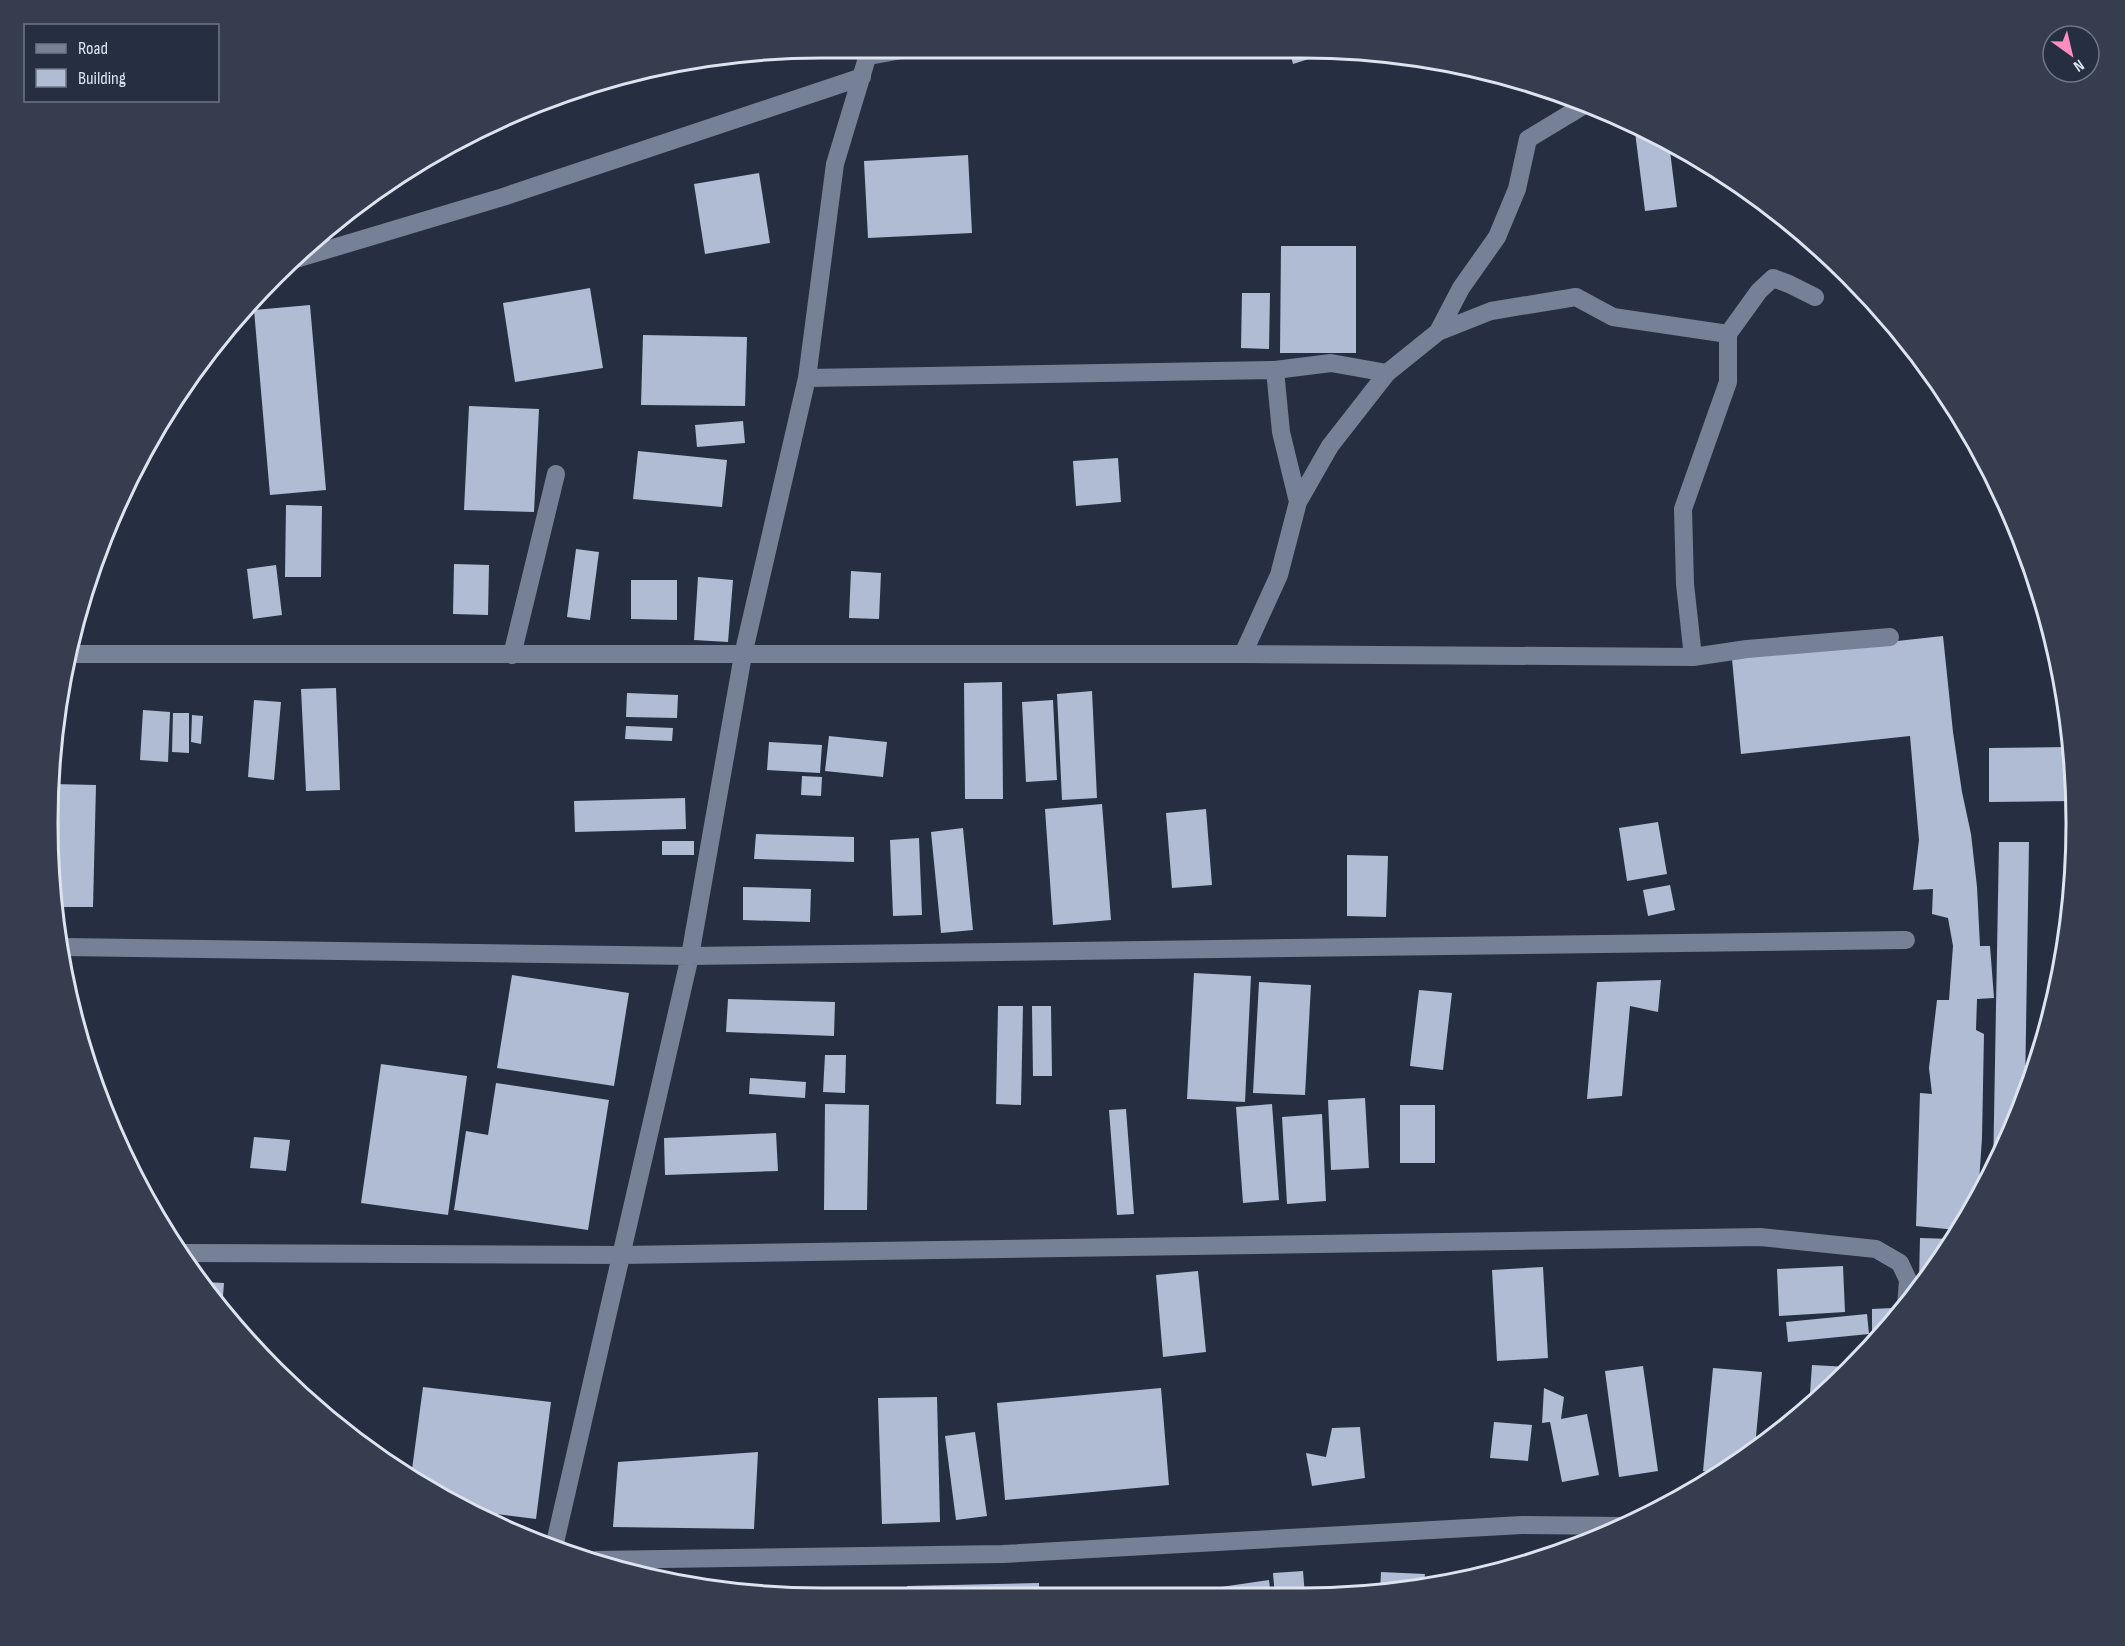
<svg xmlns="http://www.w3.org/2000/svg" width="2125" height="1646" font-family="'Sofia Sans Condensed',sans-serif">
  <rect width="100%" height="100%" fill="#262f41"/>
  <!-- building -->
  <path fill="#b0bcd4" d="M 1289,49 L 1337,50 L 1293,64 Z
    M 767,55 L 738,64 L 737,59 Z
    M 1634,124 L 1669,143 L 1677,207 L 1645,211 Z
    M 968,155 L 972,233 L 868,238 L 864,161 Z
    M 759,173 L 770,243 L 705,254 L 694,184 Z
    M 1281,246 L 1356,246 L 1356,353 L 1280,353 Z
    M 590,288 L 603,368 L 515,382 L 503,303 Z
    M 1242,293 L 1270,293 L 1269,349 L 1241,348 Z
    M 310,305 L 326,490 L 270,495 L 254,310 Z
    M 643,335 L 747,337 L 745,406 L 641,405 Z
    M 469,406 L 539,409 L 534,512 L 464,510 Z
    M 743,421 L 745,443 L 697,447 L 695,425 Z
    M 638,451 L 727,460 L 722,507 L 633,499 Z
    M 1118,458 L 1121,502 L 1076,506 L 1073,461 Z
    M 286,505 L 322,506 L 321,577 L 285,577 Z
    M 576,549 L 599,552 L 590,620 L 567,617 Z
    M 454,564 L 489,565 L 488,615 L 453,614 Z
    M 276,565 L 282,615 L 253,619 L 247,569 Z
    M 851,571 L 881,573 L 879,619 L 849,618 Z
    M 698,577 L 733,580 L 728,642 L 694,640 Z
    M 631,580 L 677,580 L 677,620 L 631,619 Z
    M 1943,636 L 1953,732 L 1962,792 L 1971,834 L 1977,887 L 1980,946 L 1990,946 L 1994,998 L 1977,999 L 1976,1030 L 1984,1034 L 1982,1138 L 1978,1197 L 1957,1230 L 1916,1226 L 1920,1093 L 1932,1094 L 1929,1068 L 1937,1000 L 1949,1000 L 1953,946 L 1948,918 L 1932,914 L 1933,889 L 1913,890 L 1919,840 L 1910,736 L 1741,754 L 1732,659 Z
    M 1002,682 L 1003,799 L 965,799 L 964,683 Z
    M 336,688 L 340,790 L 306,791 L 301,689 Z
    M 1092,691 L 1097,798 L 1062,800 L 1057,694 Z
    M 627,693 L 678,695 L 677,718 L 626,717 Z
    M 254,700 L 281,702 L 274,780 L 248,777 Z
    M 1053,700 L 1057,780 L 1026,782 L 1022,702 Z
    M 143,710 L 170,712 L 168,762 L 140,760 Z
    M 62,713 L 65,728 L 60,729 L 62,718 Z
    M 173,713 L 189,713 L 189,753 L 172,752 Z
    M 192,715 L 203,716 L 201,744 L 191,742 Z
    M 626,726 L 673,728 L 672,741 L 625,739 Z
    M 829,736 L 887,742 L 883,777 L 825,771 Z
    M 769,742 L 822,745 L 820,773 L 767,770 Z
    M 2071,747 L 2073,801 L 1989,802 L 1989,748 Z
    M 802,776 L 822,777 L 821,796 L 801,795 Z
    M 53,784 L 96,785 L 93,907 L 59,907 L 48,823 Z
    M 685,798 L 686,829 L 575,832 L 574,801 Z
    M 1102,804 L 1111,920 L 1053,925 L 1045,809 Z
    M 1206,809 L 1212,885 L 1172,888 L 1166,813 Z
    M 1658,822 L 1667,874 L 1627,881 L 1619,828 Z
    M 963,828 L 973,930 L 941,933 L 931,832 Z
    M 756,834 L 854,837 L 854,862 L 754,859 Z
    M 919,838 L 922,915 L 893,916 L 890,840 Z
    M 662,841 L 694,841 L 694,855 L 662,855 Z
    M 1999,842 L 2029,842 L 2025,1092 L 1997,1165 L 1993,1173 Z
    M 1347,855 L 1388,856 L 1386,917 L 1347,916 Z
    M 1670,885 L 1675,910 L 1648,916 L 1643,890 Z
    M 743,887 L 811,889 L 810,922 L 743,920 Z
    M 1194,973 L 1251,976 L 1245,1102 L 1187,1099 Z
    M 512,975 L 629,993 L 614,1086 L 497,1068 Z
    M 1661,980 L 1658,1012 L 1630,1006 L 1622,1096 L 1587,1099 L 1597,982 Z
    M 1259,982 L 1311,985 L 1305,1095 L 1253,1093 Z
    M 1419,990 L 1452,993 L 1443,1070 L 1410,1066 Z
    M 728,999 L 835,1002 L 834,1036 L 726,1032 Z
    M 998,1006 L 1023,1006 L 1021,1105 L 996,1104 Z
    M 1032,1006 L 1051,1006 L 1052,1076 L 1033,1076 Z
    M 825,1055 L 846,1055 L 845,1093 L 823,1092 Z
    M 381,1064 L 467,1076 L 448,1215 L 361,1203 Z
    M 750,1078 L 806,1082 L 805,1098 L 749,1094 Z
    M 496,1083 L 609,1100 L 588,1230 L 454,1210 L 466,1131 L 488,1135 Z
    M 1365,1098 L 1369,1168 L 1331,1170 L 1328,1100 Z
    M 825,1104 L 869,1105 L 867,1210 L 824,1210 Z
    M 1272,1104 L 1279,1200 L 1243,1203 L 1236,1107 Z
    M 1400,1105 L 1435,1105 L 1435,1163 L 1400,1163 Z
    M 1126,1109 L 1134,1214 L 1117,1215 L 1109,1110 Z
    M 1322,1114 L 1326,1201 L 1287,1204 L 1282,1117 Z
    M 776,1133 L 778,1171 L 665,1175 L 664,1138 Z
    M 254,1137 L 290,1140 L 286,1171 L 250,1168 Z
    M 1920,1238 L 1952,1239 L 1925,1282 L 1919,1282 Z
    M 1843,1266 L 1845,1312 L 1779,1316 L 1777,1269 Z
    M 1543,1267 L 1548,1358 L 1497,1361 L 1492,1270 Z
    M 1198,1271 L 1206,1352 L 1163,1357 L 1156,1275 Z
    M 203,1282 L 224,1283 L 222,1309 Z
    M 1893,1308 L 1894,1320 L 1877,1337 L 1872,1337 L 1872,1309 Z
    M 1867,1314 L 1869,1334 L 1788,1342 L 1786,1322 Z
    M 1812,1365 L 1849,1367 L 1809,1408 Z
    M 1643,1366 L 1658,1471 L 1619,1477 L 1605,1371 Z
    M 1713,1368 L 1762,1372 L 1755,1447 L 1720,1473 L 1703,1471 Z
    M 423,1387 L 551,1402 L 536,1519 L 474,1511 L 411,1477 Z
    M 1161,1388 L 1169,1485 L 1005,1500 L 997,1403 Z
    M 1544,1388 L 1564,1397 L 1561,1419 L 1587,1414 L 1599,1475 L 1562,1482 L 1550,1422 L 1542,1423 Z
    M 937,1397 L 940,1522 L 882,1524 L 878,1398 Z
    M 1494,1422 L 1532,1425 L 1528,1461 L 1490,1458 Z
    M 1360,1427 L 1365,1478 L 1312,1486 L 1306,1453 L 1326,1457 L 1332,1428 Z
    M 975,1432 L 987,1516 L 956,1520 L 945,1436 Z
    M 758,1452 L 754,1529 L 613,1527 L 618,1462 Z
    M 1303,1571 L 1305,1596 L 1275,1597 L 1273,1573 Z
    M 1381,1572 L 1425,1574 L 1424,1582 L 1380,1591 Z
    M 1269,1580 L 1271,1597 L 1215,1597 L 1214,1588 Z
    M 1039,1583 L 1039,1597 L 908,1598 L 907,1586 Z"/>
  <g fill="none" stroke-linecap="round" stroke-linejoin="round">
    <!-- minor -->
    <path stroke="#768197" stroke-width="18" d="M 869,56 L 913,48
      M 296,259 L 503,197 L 862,77
      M 1438,332 L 1461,288 L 1497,237 L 1517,189 L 1528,139 L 1586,104
      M 807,378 L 1275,370 L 1331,363 L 1387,373 L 1438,332 L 1491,311 L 1576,297 L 1613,317 L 1728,334
      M 1298,502 L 1330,446 L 1387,373
      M 70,654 L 1243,654 L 1693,657 L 1747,649 L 1890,637
      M 1243,654 L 1279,575 L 1298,502 L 1281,432 L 1275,370
      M 512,655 L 556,474
      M 1693,657 L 1685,584 L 1683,509 L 1728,382 L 1728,334 L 1759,291 L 1773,278 L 1789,284 L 1815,297
      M 64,947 L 690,956 L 1906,940
      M 182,1253 L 621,1255 L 1760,1237 L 1876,1249 L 1900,1263 L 1908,1280 L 1906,1307
      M 554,1547 L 690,956 L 743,655 L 807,378 L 835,164 L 870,48
      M 596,1560 L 1003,1554 L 1522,1525 L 1620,1526"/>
  </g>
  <!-- crop -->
  <path d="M0 0H2125V1646H0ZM822 58H1302A764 764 0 0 1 2066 822V824A764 764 0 0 1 1302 1588H822A764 764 0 0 1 58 824V822A764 764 0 0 1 822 58Z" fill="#353d4f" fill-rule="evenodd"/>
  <path fill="none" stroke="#dde4f0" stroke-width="3" d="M822 58H1302A764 764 0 0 1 2066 822V824A764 764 0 0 1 1302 1588H822A764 764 0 0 1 58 824V822A764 764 0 0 1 822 58Z"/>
  <!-- legend -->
  <rect x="24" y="24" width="195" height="78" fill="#262f41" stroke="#6f7787" stroke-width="1.5"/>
  <rect x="36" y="44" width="30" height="9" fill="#768197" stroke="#6f7787" stroke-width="1.5"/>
  <text x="78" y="54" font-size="18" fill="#dde4f0">Road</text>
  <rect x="36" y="69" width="30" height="18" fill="#b0bcd4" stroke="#6f7787" stroke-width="1.5"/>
  <text x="78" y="84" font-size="18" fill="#dde4f0">Building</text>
  <!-- north arrow -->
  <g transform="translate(2071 54) rotate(146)"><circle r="28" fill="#262f41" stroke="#6f7787" stroke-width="1.5"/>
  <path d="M0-4.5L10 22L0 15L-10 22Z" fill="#fe8ebe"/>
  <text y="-9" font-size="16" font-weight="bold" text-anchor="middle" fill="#dde4f0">N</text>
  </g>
</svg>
